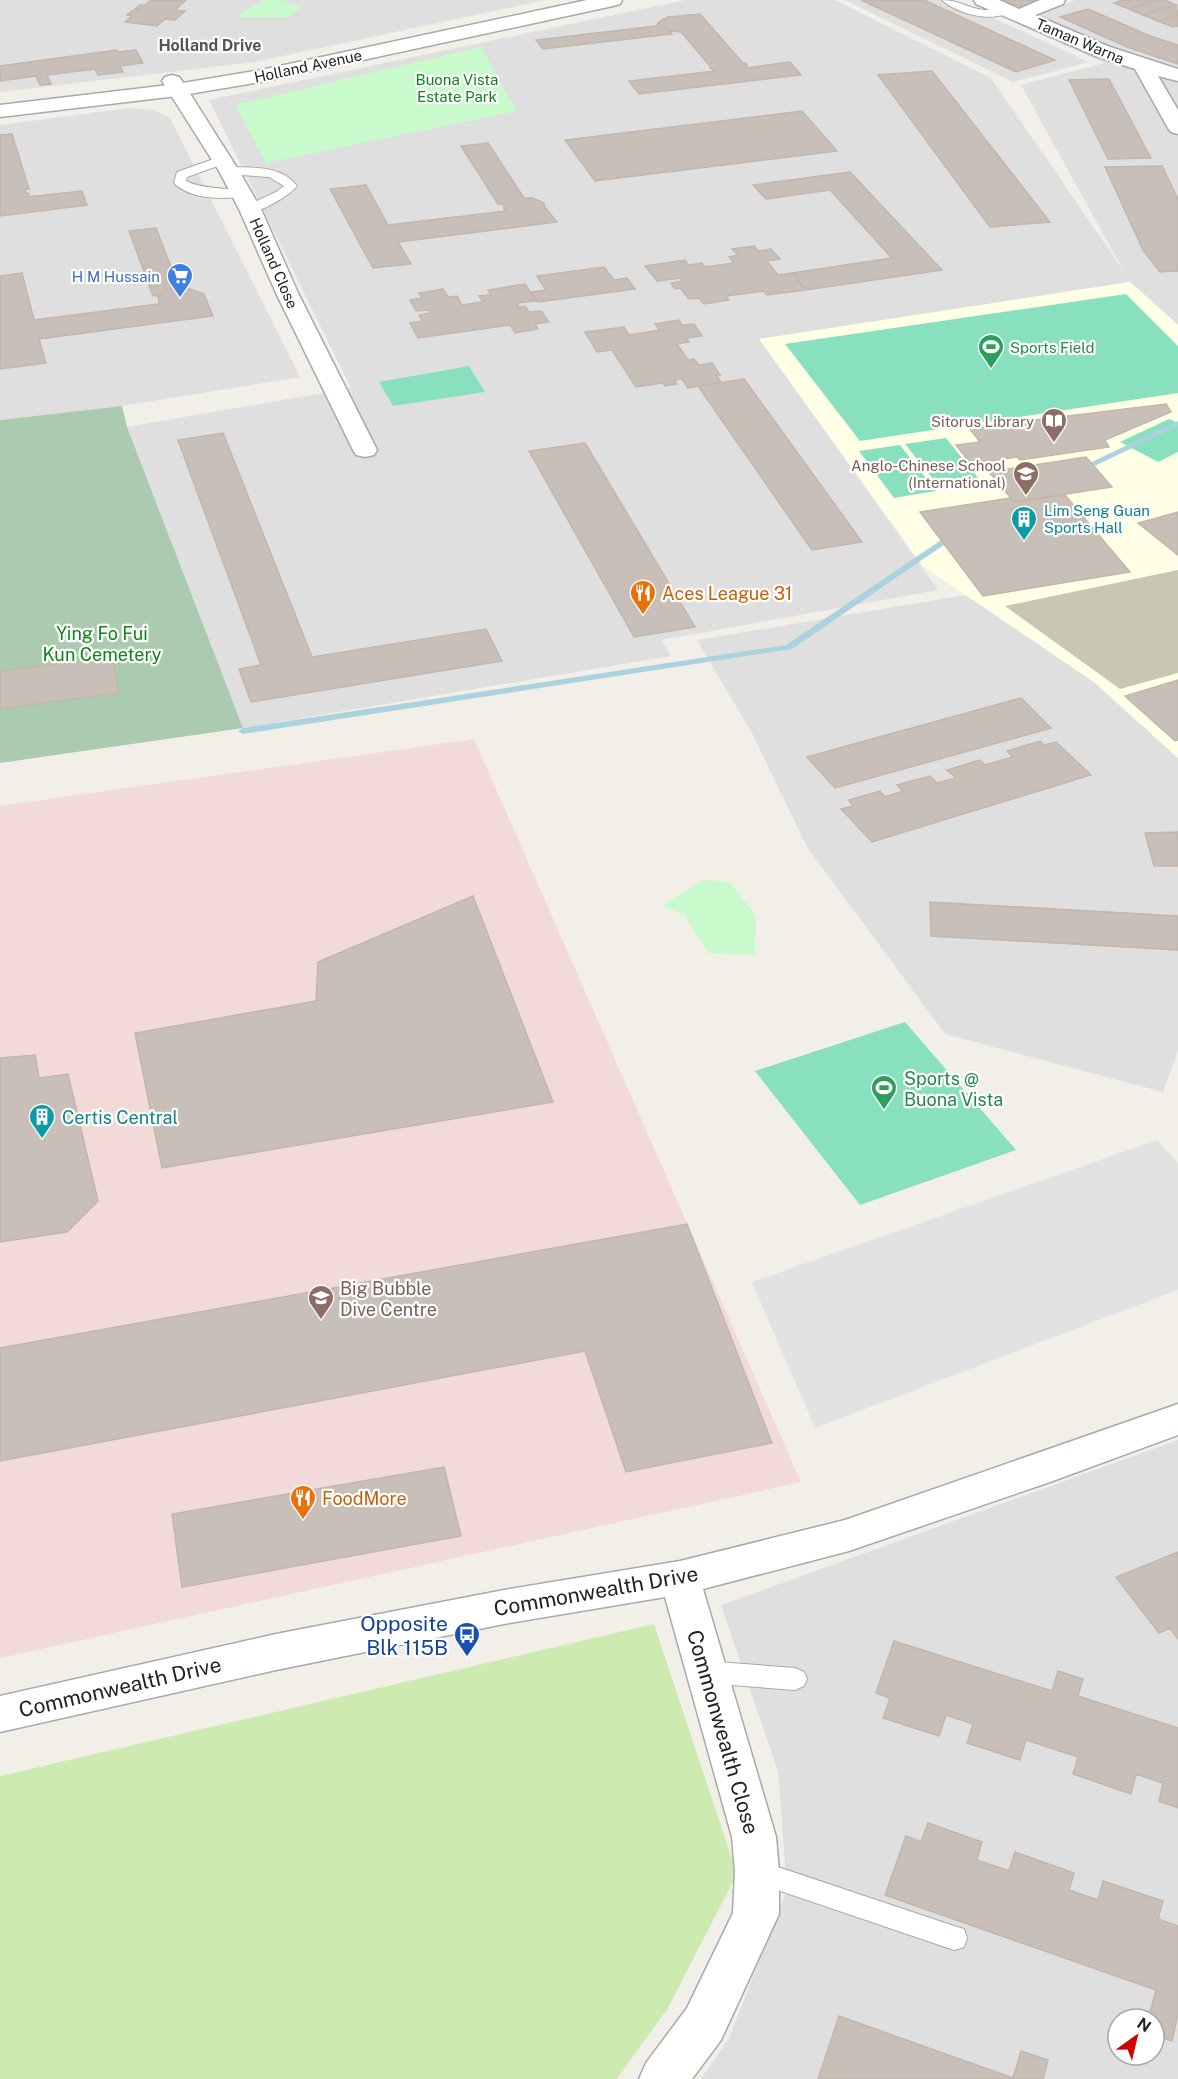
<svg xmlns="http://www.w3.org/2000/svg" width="1178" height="2079" font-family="'Public Sans',sans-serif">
  <rect width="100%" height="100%" fill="#f2efe9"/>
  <!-- residential -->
  <path fill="#e0dfdf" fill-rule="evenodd" d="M 0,0 L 545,0 L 255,62 L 0,92 Z
    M 685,0 L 835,0 L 991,78 L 1125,273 L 1021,85 L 1104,63 L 1017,24 L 1075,0 L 1178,0 L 1178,325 L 1130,282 L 760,340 L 938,590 L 661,640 L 671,656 L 243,728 L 127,427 L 351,388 L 209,100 Z
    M 845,0 L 954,0 L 1089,62 L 1013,82 Z
    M 130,108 L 154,110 L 170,118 L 300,377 L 122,406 L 0,420 L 0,125 Z
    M 966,595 L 1094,682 L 1178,758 L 1178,1051 L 1163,1092 L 945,1034 L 807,847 L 752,733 L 697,640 Z
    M 1178,1440 L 1178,2079 L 701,2079 L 729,2038 L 787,1890 L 778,1771 L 721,1605 ZM 1118,2019 L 1154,2019 L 1154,2055 L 1118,2055 Z"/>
  <!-- commercial -->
  <path fill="#f2dad9" d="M 474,739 L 801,1482 L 0,1658 L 0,806 Z"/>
  <!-- education -->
  <path fill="#ffffe5" d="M 1130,282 L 1178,325 L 1178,758 L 1094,682 L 924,567 L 759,339 Z"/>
  <!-- construction -->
  <path fill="#c7c7b4" d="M 1178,570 L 1178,673 L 1120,689 L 1005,606 Z"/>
  <!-- grass -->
  <path fill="#cdebb0" d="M 654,1624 L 737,1874 L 668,2008 L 617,2079 L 0,2079 L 0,1776 Z"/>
  <!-- cemetery -->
  <path fill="#aacbaf" d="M 122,406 L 127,427 L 243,728 L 0,763 L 0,420 Z"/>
  <!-- park -->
  <path fill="#c8facc" d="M 264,0 L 280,0 L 302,7 L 288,17 L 235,17 Z
    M 481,47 L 517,111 L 266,163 L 235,105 Z
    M 703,880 L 730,882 L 756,916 L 755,955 L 708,953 L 684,915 L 662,906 Z"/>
  <!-- pitch -->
  <path fill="#88e0be" d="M 1126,294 L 1178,346 L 1178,393 L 860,441 L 785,344 Z
    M 469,366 L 485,392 L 393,406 L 379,382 Z
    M 1169,419 L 1178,423 L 1178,452 L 1158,462 L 1120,442 Z
    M 946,438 L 983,484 L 942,490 L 905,444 Z
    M 900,445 L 936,491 L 894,498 L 859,451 Z
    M 905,1022 L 1016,1150 L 860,1205 L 755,1071 Z"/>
  <!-- parking -->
  <path fill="#e2e2e2" d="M 1157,1140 L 1178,1163 L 1178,1290 L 815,1428 L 752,1282 Z"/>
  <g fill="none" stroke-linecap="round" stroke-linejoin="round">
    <!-- stream -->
    <path fill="#aad3df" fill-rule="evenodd" d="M 1178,421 L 1178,426 L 1084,471 L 1078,471 L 1077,469 Z
      M 950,534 L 956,534 L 957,536 L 792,649 L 243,734 L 238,731 L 243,728 L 786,645 Z"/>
  </g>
  <!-- building -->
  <path fill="#c7bfb8" stroke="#c4b6ab" stroke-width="1.5" d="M 151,0 L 186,0 L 175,10 L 185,11 L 175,20 L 165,19 L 157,26 L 125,22 L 132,16 L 127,15 L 132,11 L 140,10 L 135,9 L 140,5 L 145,5 Z
    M 861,0 L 924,0 L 1055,60 L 1016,72 Z
    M 999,0 L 1037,0 L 1022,7 Z
    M 1123,0 L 1157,0 L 1129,9 L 1114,3 Z
    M 1157,0 L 1165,0 L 1176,5 L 1143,15 L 1129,9 Z
    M 1176,5 L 1178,15 L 1158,21 L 1143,15 Z
    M 1088,9 L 1150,36 L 1178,45 L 1178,64 L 1127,47 L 1060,17 Z
    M 700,14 L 742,62 L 747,64 L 746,68 L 790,62 L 801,75 L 639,94 L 629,81 L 715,71 L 710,68 L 710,66 L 681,32 L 669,31 L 672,34 L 543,49 L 536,40 L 656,26 L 660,21 L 668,17 Z
    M 1178,15 L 1178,26 L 1173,27 L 1158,21 Z
    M 117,50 L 118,52 L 136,50 L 143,63 L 120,66 L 123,72 L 98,75 L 95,69 L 47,75 L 51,84 L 40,85 L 36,76 L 0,81 L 0,66 Z
    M 932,71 L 1050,222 L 990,227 L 878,75 Z
    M 1109,79 L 1151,158 L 1108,159 L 1069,80 Z
    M 802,111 L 837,151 L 595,181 L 565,140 Z
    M 12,134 L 29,189 L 23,190 L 29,194 L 27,197 L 82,191 L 87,205 L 0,216 L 0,135 Z
    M 488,143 L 524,198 L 533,198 L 544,203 L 544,206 L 557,222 L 398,242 L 411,264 L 373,268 L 330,189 L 366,185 L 388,225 L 506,211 L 504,209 L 504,204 L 498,204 L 461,146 Z
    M 1162,166 L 1178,199 L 1178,271 L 1160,272 L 1143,250 L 1105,167 Z
    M 850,172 L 942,270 L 806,290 L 792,273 L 892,258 L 830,190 L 766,199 L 753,185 Z
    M 156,228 L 180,290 L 190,289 L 204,294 L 213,316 L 39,339 L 46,363 L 0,369 L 0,276 L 22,273 L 34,320 L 159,304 L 158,297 L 162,295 L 153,296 L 129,231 Z
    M 754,246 L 758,251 L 771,249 L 780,259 L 767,261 L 778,275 L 792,273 L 806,290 L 767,295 L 764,291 L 726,296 L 729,300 L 704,304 L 699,298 L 689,299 L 680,288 L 675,289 L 671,283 L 683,281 L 681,278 L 657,281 L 645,266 L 685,260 L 688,265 L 702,263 L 705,267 L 734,263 L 729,257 L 738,255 L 732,249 Z
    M 604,267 L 614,280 L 627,278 L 635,289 L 538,302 L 531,292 L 546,290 L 537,276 Z
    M 525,284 L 536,301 L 517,303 L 519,307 L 525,306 L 529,312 L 541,311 L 549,322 L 535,324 L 538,329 L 515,333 L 510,325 L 418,338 L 410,323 L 422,321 L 419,315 L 431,313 L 429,310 L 416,311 L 410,300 L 422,298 L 419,293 L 443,289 L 448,297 L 457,296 L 462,305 L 483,302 L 479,296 L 491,295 L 488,290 Z
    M 679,320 L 682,325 L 694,324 L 702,336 L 686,338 L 689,342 L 677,344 L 688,360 L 694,359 L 699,365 L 712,363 L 720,375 L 716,375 L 721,382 L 688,388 L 682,379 L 674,380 L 677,384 L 665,386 L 663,383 L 636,387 L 612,350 L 597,352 L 585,332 L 624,327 L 629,335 L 660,330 L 655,324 Z
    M 744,379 L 862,542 L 812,550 L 698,386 Z
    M 1166,404 L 1171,412 L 1105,440 L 1109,447 L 1020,460 L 1017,457 L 971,464 L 956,445 L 980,442 L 969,428 Z
    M 223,433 L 312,657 L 486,629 L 502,661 L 251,702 L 239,669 L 261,665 L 178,440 Z
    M 585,443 L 695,627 L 634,637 L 529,451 Z
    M 1086,457 L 1112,487 L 1014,502 L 989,472 Z
    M 1065,495 L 1130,572 L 983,596 L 920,512 L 1010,498 L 1014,502 Z
    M 1178,512 L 1178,555 L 1138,523 Z
    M 112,657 L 119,693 L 0,709 L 0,671 Z
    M 1178,680 L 1178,740 L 1175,741 L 1125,696 Z
    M 1021,698 L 1051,728 L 835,788 L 807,757 Z
    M 1040,741 L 1044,745 L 1056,742 L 1091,775 L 872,842 L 841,809 L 853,806 L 849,800 L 880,791 L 885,797 L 903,791 L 897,785 L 930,776 L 937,783 L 956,778 L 947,770 L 980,760 L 985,765 L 1013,757 L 1007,751 Z
    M 1178,832 L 1178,866 L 1154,866 L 1145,833 Z
    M 473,896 L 553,1102 L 162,1168 L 135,1033 L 316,1001 L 318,962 Z
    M 930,902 L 1178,916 L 1178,950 L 931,936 Z
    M 35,1055 L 39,1078 L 68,1074 L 98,1201 L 67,1232 L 0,1242 L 0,1058 Z
    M 687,1224 L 772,1443 L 626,1472 L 585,1351 L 0,1461 L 0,1348 Z
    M 444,1467 L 461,1536 L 182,1587 L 172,1514 Z
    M 1178,1552 L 1178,1639 L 1170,1628 L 1159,1633 L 1116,1577 Z
    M 894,1641 L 1052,1691 L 1058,1671 L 1083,1679 L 1078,1696 L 1178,1728 L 1178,1808 L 1159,1801 L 1163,1783 L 1136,1774 L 1131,1794 L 1073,1774 L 1078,1757 L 1026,1740 L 1020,1760 L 967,1743 L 973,1724 L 946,1715 L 939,1736 L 883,1718 L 890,1698 L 876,1693 Z
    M 928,1823 L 982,1842 L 977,1860 L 1009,1871 L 1015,1852 L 1074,1873 L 1069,1890 L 1098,1900 L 1103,1881 L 1163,1901 L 1158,1919 L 1178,1926 L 1178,2014 L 1172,2041 L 1154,2035 L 1154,2019 L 1148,2019 L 1156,1990 L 885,1895 L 906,1836 L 921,1842 Z
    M 839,2016 L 1013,2078 L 1021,2051 L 1048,2060 L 1043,2079 L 818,2079 Z"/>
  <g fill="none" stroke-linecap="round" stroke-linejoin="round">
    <defs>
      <path id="service" d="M 942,0 C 960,0 969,9 985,10 C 995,11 1006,4 1013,10 C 995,24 957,14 942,0 Z
        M 222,156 L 226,157 L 226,163 L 187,177 L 186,181 C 205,191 239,187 246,193 L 244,196 C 224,200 189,199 174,183 L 177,172 Z
        M 229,167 C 253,168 281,165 297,186 C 289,196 259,214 246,212 L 244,209 L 246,206 L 276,192 L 284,186 L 269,177 L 225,174 L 225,168 Z
        M 705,1661 L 795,1668 L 804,1672 L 807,1679 L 804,1686 L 795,1690 L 705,1683 L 696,1679 L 693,1672 L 696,1665 Z
        M 757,1860 L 954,1926 L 964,1929 L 967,1938 L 964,1947 L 954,1950 L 748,1880 L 744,1872 L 748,1864 Z"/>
      <path id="minor" d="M 974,0 L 999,0 L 1019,9 L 1040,0 L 1065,0 L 1063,4 L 1035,15 L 1110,47 L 1178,69 L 1178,81 L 1158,76 L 1178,110 L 1178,134 L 1171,132 L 1168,128 L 1135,69 L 1096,56 L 976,4 Z
        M 172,75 L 179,77 L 182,81 L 239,171 L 261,209 L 298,293 L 377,450 L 374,455 L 365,457 L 356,455 L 353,450 L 276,293 L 239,209 L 219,171 L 162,81 L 165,77 Z
        M 1178,1404 L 1178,1435 L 1050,1482 L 849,1551 L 703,1589 L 776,1837 L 779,1872 L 779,1914 L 721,2040 L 692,2079 L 639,2079 L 646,2063 L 687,2008 L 733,1913 L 735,1872 L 732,1837 L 665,1597 L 504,1624 L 276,1670 L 0,1732 L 0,1696 L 276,1634 L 504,1590 L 680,1561 L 845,1520 Z"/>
      <path id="tertiary" d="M 587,0 L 622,0 L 620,4 L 613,6 L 261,82 L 177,96 L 0,117 L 0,105 L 177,84 L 261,70 Z"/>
    </defs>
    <!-- service casing -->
    <use href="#service" stroke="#a9a9a9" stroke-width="2"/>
    <!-- minor casing -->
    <use href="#minor" stroke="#a9a9a9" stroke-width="3"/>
    <!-- tertiary casing -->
    <use href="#tertiary" stroke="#a9a9a9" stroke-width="3"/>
    <!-- service -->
    <use href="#service" fill="#fff" fill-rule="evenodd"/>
    <!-- minor -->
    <use href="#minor" fill="#fff" fill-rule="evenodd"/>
    <!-- tertiary -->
    <use href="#tertiary" fill="#fff" fill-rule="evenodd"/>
  </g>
  <!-- icons -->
  <defs>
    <symbol id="supermarket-pin" viewBox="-11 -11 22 30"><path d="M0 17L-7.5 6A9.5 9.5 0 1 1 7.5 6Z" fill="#3f7fe0" stroke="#fff"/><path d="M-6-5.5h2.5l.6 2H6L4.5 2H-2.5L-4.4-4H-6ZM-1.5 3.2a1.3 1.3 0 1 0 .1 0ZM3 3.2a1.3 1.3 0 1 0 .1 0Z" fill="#fff"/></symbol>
    <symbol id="stadium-pin" viewBox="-11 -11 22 30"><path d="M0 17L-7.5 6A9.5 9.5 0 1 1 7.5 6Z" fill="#2e9e5b" stroke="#fff"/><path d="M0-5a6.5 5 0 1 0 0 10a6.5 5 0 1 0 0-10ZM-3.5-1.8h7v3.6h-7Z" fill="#fff"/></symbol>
    <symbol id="library-pin" viewBox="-11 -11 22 30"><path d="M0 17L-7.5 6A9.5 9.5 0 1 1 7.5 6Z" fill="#8d6e63" stroke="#fff"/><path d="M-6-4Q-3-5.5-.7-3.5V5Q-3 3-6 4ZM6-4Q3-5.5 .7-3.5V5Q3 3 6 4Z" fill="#fff"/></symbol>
    <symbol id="school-pin" viewBox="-11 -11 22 30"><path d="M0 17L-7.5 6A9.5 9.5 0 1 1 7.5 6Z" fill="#8d6e63" stroke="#fff"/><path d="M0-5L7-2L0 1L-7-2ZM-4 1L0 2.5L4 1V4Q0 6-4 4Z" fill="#fff"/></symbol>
    <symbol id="building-pin" viewBox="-11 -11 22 30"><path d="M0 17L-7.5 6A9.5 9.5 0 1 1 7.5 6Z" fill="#0f9aa8" stroke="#fff"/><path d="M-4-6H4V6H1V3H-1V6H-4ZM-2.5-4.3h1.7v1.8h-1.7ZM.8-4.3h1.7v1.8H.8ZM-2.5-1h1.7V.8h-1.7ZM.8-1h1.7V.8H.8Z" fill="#fff"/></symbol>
    <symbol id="restaurant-pin" viewBox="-11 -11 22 30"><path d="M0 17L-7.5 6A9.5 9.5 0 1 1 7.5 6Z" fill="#e8710a" stroke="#fff"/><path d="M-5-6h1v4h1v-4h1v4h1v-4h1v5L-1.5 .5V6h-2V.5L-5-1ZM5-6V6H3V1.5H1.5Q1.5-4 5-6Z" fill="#fff"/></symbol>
    <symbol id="bus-pin" viewBox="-11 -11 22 30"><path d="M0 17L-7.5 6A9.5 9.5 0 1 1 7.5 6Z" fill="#1a4fb4" stroke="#fff"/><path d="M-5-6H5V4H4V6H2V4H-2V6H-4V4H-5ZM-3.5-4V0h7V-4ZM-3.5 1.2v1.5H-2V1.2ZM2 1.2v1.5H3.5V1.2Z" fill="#fff"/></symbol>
  </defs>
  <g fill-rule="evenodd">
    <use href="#supermarket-pin" x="165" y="261" width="30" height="40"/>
    <use href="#stadium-pin" x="976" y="332" width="30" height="40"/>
    <use href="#library-pin" x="1039" y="406" width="30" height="40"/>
    <use href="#school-pin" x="1011" y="459" width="30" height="40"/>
    <use href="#building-pin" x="1009" y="504" width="30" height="40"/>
    <use href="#restaurant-pin" x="628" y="578" width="30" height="40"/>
    <use href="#stadium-pin" x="869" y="1073" width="30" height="40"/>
    <use href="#building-pin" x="27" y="1102" width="30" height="40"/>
    <use href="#school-pin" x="306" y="1283" width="30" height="40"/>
    <use href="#restaurant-pin" x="288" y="1483" width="30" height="40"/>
    <use href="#bus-pin" x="452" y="1620" width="30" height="40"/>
  </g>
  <g text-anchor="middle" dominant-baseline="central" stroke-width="4.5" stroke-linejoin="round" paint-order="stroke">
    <!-- far-street labels -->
    <g font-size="15" fill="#222" stroke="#fff">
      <text transform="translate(1080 41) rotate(23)">Taman Warna</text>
      <text transform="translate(308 66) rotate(-12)">Holland Avenue</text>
      <text transform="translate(274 263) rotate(66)">Holland Close</text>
    </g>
    <!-- far-park labels -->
    <g font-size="15" fill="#0c8416" stroke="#fff">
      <text x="457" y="79">Buona Vista<tspan x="457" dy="17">Estate Park</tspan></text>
    </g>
    <!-- far-shop labels -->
    <g font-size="15" fill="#366cbe" stroke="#fff" text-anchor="end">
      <text x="160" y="276">H M Hussain</text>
    </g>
    <!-- far-leisure labels -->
    <g font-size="15" fill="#27864d" stroke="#fff" text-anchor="start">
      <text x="1010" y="347">Sports Field</text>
    </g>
    <!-- far-education labels -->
    <g font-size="15" fill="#785e54" stroke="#fff" text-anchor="end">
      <text x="1034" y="421">Sitorus Library</text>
      <text x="1006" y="465">Anglo-Chinese School<tspan x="1006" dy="17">(International)</tspan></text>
    </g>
    <!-- far-culture labels -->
    <g font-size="15" fill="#0d838f" stroke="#fff" text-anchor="start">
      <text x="1044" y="510">Lim Seng Guan<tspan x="1044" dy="17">Sports Hall</tspan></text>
    </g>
    <!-- far-neighbourhood labels -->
    <g font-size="16" font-weight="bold" fill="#555" stroke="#fff">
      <text x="210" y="45">Holland Drive</text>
    </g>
    <!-- food labels -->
    <g font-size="18" fill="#c56008" stroke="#fff" text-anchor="start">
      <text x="662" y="593">Aces League 31</text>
      <text x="322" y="1498">FoodMore</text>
    </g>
    <!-- park labels -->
    <g font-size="18" fill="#0c8416" stroke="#fff">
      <text x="102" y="633">Ying Fo Fui<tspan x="102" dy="21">Kun Cemetery</tspan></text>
    </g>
    <!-- leisure labels -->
    <g font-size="18" fill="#27864d" stroke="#fff" text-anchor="start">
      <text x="904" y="1078">Sports @<tspan x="904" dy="21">Buona Vista</tspan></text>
    </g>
    <!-- culture labels -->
    <g font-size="18" fill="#0d838f" stroke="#fff" text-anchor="start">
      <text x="62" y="1117">Certis Central</text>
    </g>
    <!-- education labels -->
    <g font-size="18" fill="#785e54" stroke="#fff" text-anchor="start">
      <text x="340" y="1288">Big Bubble<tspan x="340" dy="21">Dive Centre</tspan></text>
    </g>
    <!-- near-street labels -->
    <g font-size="21" fill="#222" stroke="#fff">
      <text transform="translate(596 1591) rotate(-10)">Commonwealth Drive</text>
      <text transform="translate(120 1687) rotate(-13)">Commonwealth Drive</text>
      <text transform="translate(723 1732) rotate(74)">Commonwealth Close</text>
    </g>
    <!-- near-transit labels -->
    <g font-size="21" fill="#164399" stroke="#fff" text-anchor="end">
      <text x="448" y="1623">Opposite<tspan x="448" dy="24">Blk 115B</tspan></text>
    </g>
  </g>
  <!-- north arrow -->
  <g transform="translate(1136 2037) rotate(34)"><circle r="28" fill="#ffffff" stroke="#a7a7a7" stroke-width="1.5"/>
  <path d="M0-4.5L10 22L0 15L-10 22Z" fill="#d40000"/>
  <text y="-9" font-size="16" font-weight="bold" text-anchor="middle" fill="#222222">N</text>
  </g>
</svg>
